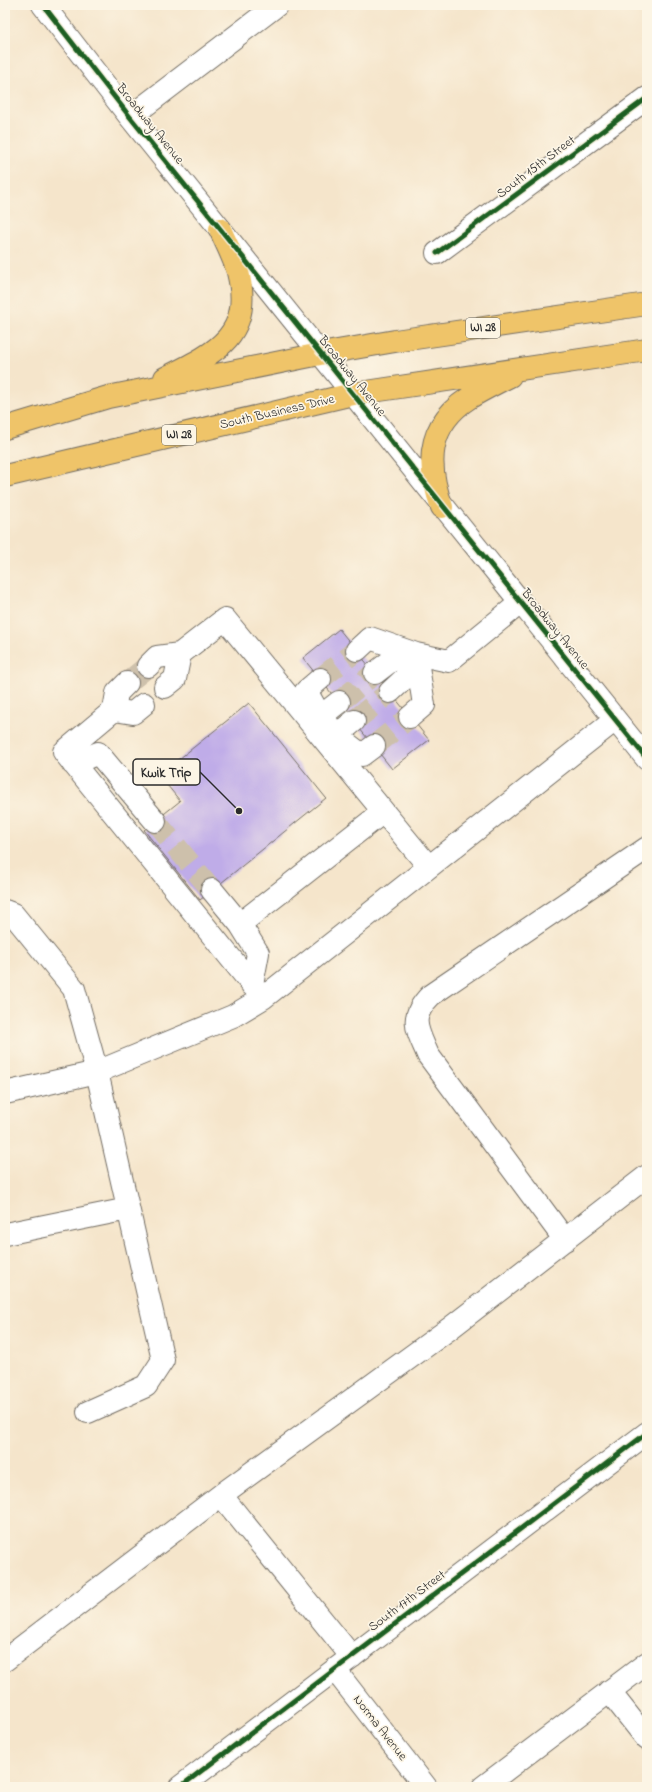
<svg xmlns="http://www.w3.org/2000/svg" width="652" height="1792" font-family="'Indie Flower',sans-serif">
  <rect width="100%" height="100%" fill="#fcf5e5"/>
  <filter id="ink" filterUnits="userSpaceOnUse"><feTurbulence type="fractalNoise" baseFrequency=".025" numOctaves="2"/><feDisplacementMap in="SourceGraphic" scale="8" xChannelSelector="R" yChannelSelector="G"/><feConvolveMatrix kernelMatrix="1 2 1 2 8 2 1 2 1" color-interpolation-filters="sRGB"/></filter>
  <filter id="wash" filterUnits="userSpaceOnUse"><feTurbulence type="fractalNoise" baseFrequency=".012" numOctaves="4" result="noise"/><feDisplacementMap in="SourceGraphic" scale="16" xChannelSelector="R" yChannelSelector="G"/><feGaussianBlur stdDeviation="0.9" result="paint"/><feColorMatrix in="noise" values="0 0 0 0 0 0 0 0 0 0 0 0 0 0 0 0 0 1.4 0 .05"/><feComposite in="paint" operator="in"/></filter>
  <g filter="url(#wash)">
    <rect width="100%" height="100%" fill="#f5e5cb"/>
    <g id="blocks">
      <!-- building -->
      <path fill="#bface8" d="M 339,629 L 429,740 L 392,769 L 303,658 Z
        M 249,703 L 326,798 L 200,900 L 144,830 L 180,801 L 159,775 Z"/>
    </g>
  </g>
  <g filter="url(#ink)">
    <use href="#blocks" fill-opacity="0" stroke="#726c63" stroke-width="1"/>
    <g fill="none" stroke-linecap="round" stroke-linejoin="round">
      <!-- minor-tunnel -->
      <path stroke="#cdc0ab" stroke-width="22" stroke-dasharray="22 11" stroke-linecap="butt" d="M 320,679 L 357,650
        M 127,683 L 148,666
        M 339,702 L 375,673
        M 354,721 L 390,692
        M 374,746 L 410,717
        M 155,821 L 212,890"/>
      <defs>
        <path id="minor" d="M 43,5 L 130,117 L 647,759
          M 130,117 L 277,5
          M 437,253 L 647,98
          M 357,650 L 370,638 L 416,654
          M 148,666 L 157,657 L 180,654
          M 375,673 L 392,660 L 416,654
          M 320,679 L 306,691 L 327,728
          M 165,687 L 175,679 L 180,654 L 225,619 L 429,867
          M 390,692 L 405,678 L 416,654
          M 144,704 L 133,713 L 114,710 L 64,752 L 263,998
          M 114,710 L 117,693 L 127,683
          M 410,717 L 424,705 L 416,654 L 449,661 L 520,603
          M 354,721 L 342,731 L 328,729 L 362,755 L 374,746
          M 328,729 L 325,713 L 339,702
          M 73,764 L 98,753 L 155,821
          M 212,890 L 240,924 L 258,953 L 252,985
          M 5,911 L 13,914 L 74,989 L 97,1072 L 163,1360 L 146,1386 L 88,1412
          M 240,924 L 383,812
          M 5,1093 L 97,1072 L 233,1016 L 263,998 L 615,720
          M 5,1234 L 128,1209
          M 565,1240 L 428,1055 C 417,1029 408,1018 431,995 L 647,848
          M 221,1495 L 352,1657
          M 5,1660 L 221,1495 L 449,1329 L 647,1176
          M 335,1670 L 426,1787
          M 609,1691 L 647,1739
          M 180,1787 L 647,1433
          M 483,1787 L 647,1663"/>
        <path id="major" d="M 165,378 C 215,353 254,336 238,272 C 234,258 226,243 220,229
          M 5,428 L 108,397 L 320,354 L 395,341 L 647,304
          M 5,476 L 353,394 L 647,350
          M 442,507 C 426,465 427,425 469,398 C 482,390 496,383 510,376"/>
      </defs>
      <!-- minor casing -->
      <use href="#minor" stroke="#726c63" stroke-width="24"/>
      <!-- major casing -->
      <use href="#major" stroke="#726c63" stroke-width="24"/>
      <!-- minor -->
      <use href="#minor" stroke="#fff" stroke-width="22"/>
      <!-- major -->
      <use href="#major" stroke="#efc469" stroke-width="22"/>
      <defs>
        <path id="cycleway" d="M 43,5 L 130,117 L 647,759
          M 437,253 L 647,98
          M 180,1787 L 647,1433"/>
      </defs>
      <!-- cycleway casing -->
      <use href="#cycleway" stroke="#fcf5e5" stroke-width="8"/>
      <!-- cycleway -->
      <use href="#cycleway" stroke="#1b5e20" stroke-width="5"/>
    </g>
  </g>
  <g text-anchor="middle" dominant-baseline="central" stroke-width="3.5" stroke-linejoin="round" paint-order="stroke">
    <!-- shield labels -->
    <g fill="#fcf5e5" stroke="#6a6863" stroke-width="1">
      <rect x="466" y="318" width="34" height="20" rx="3"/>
      <rect x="162" y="425" width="34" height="20" rx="3"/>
    </g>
    <g font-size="12" font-weight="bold" fill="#2b2b2b">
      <text x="483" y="328">WI 28</text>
      <text x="179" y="435">WI 28</text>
    </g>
    <!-- street labels -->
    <g font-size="13" fill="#2b2b2b" stroke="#fcf5e5">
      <text transform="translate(150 124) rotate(51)">Broadway Avenue</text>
      <text transform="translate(536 167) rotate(-37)">South 15th Street</text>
      <text transform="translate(352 376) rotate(51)">Broadway Avenue</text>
      <text transform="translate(277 412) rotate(-13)">South Business Drive</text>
      <text transform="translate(555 629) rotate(51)">Broadway Avenue</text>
      <text transform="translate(407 1601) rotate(-37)">South 17th Street</text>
      <text transform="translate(380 1728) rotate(52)">Norma Avenue</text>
    </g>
  </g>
  <!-- callouts -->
  <path fill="none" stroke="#2b2b2b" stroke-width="1.5" d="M239 811L200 772"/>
  <circle fill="#2b2b2b" stroke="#fcf5e5" stroke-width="1.5" cx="239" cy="811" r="4"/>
  <rect fill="#fcf5e5" stroke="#2b2b2b" stroke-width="1.5" x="133" y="759" width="67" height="26" rx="4"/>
  <g font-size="14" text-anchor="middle" font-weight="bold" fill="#2b2b2b">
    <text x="166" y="777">Kwik Trip</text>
  </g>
  <!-- margin -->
  <rect width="652" height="1792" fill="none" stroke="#fcf5e5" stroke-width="20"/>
</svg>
